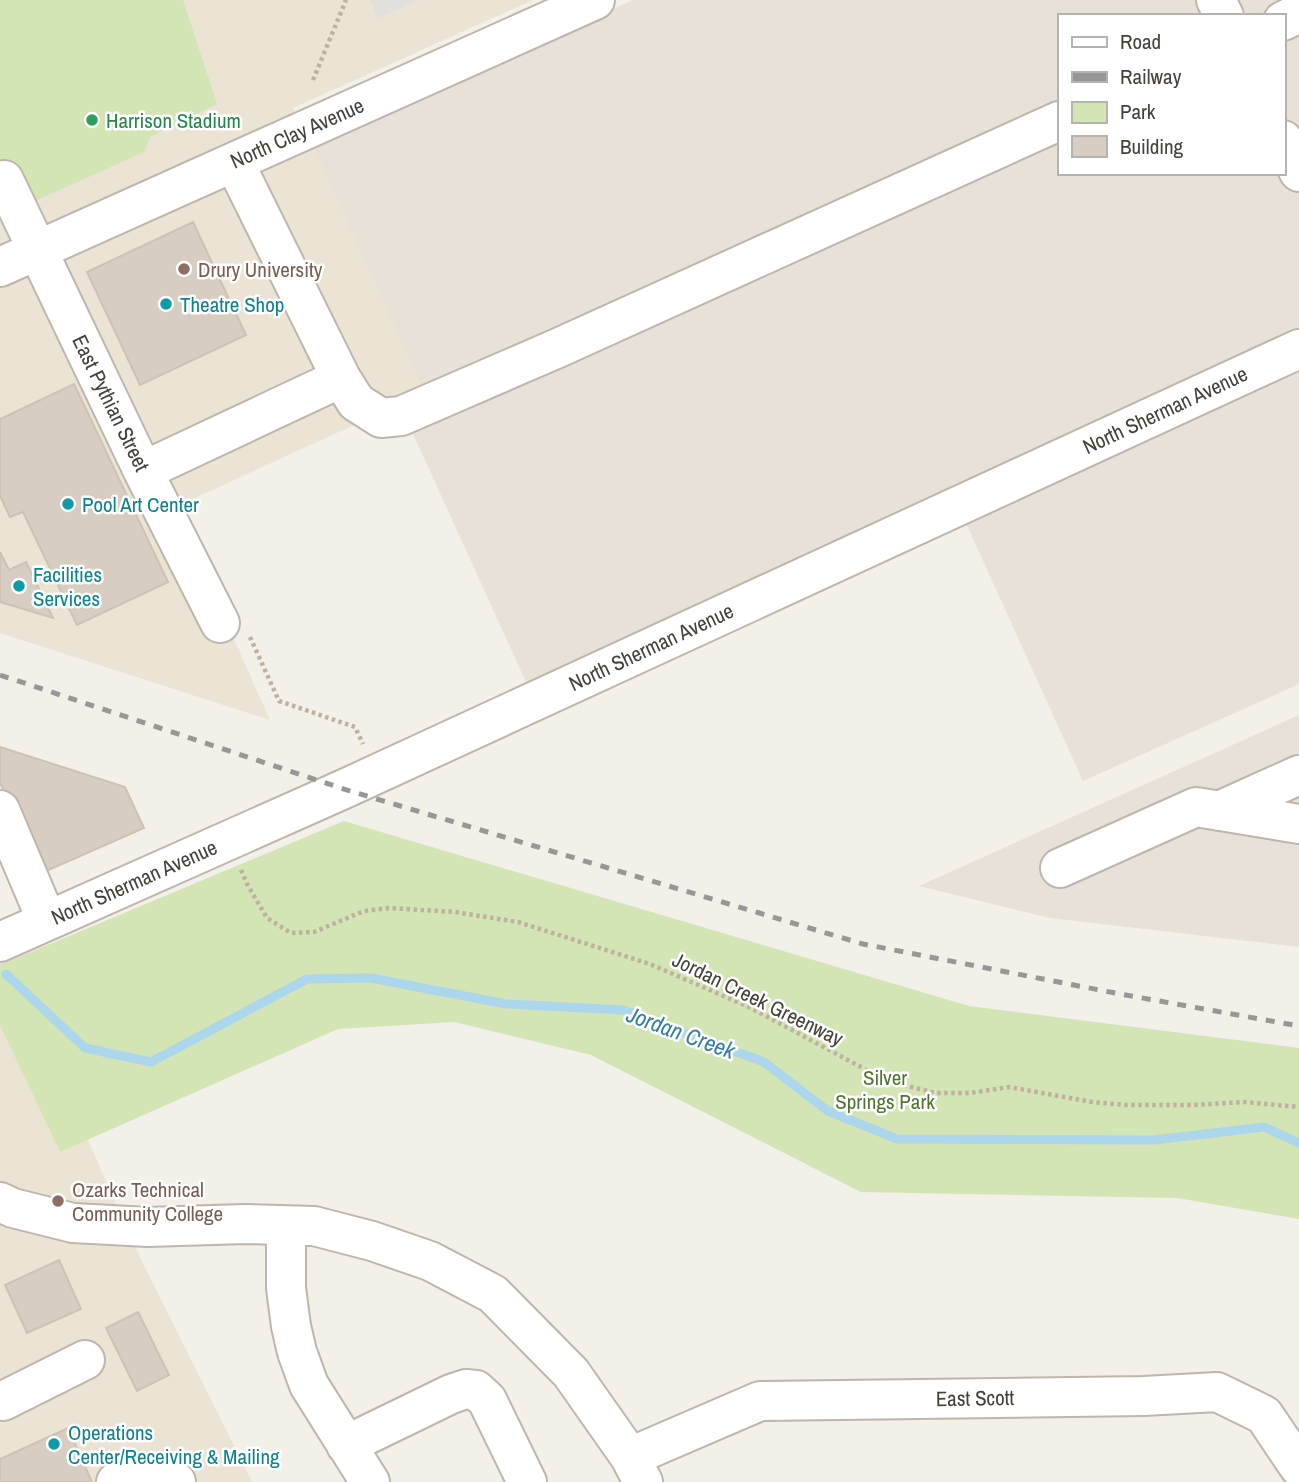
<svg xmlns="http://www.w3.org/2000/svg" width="1299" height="1482" font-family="'Archivo Narrow',sans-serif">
  <rect width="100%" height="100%" fill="#f3efe9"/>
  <!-- residential -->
  <path fill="#e7e1d8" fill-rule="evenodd" d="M 633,0 L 1299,0 L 1299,684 L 1083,781 L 950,488 L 526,682 L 409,425 L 424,393 L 312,145 ZM 1059,16 L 1283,16 L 1283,173 L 1059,173 Z
    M 1299,715 L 1299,947 L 1050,918 L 919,886 Z"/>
  <!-- education -->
  <path fill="#ebe3d4" d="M 0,0 L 533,0 L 293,108 L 312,145 L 424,393 L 175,507 L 270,720 L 0,633 Z
    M 0,926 L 91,1147 L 139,1255 L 252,1482 L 0,1482 Z"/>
  <!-- green -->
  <path fill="#d3e4b5" d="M 0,0 L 183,0 L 217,104 L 150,137 L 144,152 L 0,217 Z
    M 344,821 L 969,1006 L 1299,1048 L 1299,1219 L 1177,1198 L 861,1192 L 591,1055 L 454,1022 L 338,1029 L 60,1152 L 0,1025 L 0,965 Z"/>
  <!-- parking -->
  <path fill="#e2e0dd" d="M 370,0 L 419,0 L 378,18 Z"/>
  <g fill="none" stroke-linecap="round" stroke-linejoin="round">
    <!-- stream -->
    <path stroke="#abd6eb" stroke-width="9" d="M 6,974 L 85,1048 L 151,1062 L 307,979 L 371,978 L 506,1004 L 623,1010 L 764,1062 L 828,1111 L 897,1139 L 1154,1140 L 1264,1127 L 1299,1143"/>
  </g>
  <!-- building -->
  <path fill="#d7cdc2" stroke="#cec2b3" stroke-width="2" d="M 193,222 L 246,335 L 140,385 L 87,272 Z
    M 74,384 L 168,582 L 77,625 L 23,512 L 10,517 L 0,496 L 0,419 Z
    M 0,552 L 9,570 L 26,562 L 53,618 L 0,602 Z
    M 0,747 L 125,787 L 144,828 L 44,872 L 0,783 Z
    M 59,1260 L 81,1309 L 27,1333 L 5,1285 Z
    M 138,1312 L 169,1375 L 137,1391 L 106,1328 Z
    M 68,1428 L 92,1482 L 0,1482 L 0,1459 Z"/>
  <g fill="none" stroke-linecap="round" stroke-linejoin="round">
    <defs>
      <path id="minor" d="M 1216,0 L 1224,16
        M 1283,21 L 1299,13
        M 1283,140 L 1299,172
        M 234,162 L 341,378 L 356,402 L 381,418 L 401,416 L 558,348 L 1059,121
        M 4,180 L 143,471 L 220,623
        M 0,267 L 595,0
        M 143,471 L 341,378
        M 0,810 L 47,921
        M 1219,811 L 1299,775
        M 1060,868 L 1196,807 L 1299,824
        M 0,942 L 344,789 L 1299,349
        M 0,1202 L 13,1208 L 73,1223 L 148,1227 L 245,1224 L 314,1226 L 372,1241 L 430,1261 L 493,1294 L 571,1373 L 630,1457 L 643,1482
        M 286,1226 L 286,1288 L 291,1326 L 297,1352 L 309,1385 L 370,1482
        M 3,1401 L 85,1360
        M 346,1445 L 451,1394 L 466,1389 L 476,1390 L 487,1400 L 527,1482
        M 630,1457 L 760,1401 L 1144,1396 L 1217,1392 L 1264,1415 L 1299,1467
        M 116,1482 L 148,1474 L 176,1482"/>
    </defs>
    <!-- minor casing -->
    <use href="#minor" stroke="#beb6ac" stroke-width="42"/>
    <!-- path -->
    <path stroke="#bfb19f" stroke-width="4.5" stroke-dasharray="3.5 3.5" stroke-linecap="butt" d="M 313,80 L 346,0
      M 250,637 L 279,701 L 355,727 L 363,744
      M 241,870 L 247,884 L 267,918 L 291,933 L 314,932 L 364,911 L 389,908 L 455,912 L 518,922 L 650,964 L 751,1008 L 887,1081 L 936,1093 L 970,1093 L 1009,1087 L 1092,1102 L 1125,1105 L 1193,1105 L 1244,1102 L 1299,1107"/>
    <!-- minor -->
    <use href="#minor" stroke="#fff" stroke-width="38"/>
    <!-- rail -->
    <path stroke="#979797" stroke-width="5" stroke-dasharray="9 9" stroke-linecap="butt" d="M 0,675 L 350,791 L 863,944 L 1120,994 L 1299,1026"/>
  </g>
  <!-- markers -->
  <circle fill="#2e9e5b" stroke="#fff" stroke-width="2.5" cx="92" cy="120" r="7"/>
  <g fill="#8d6e63" stroke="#fff" stroke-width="2.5">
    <circle cx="184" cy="269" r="7"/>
    <circle cx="58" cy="1201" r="7"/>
  </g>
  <g fill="#0f9aa8" stroke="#fff" stroke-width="2.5">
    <circle cx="166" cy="304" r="7"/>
    <circle cx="68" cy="504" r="7"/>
    <circle cx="19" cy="586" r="7"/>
    <circle cx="54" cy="1444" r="7"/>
  </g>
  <g text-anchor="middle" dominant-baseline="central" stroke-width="5" stroke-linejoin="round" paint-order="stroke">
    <!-- leisure labels -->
    <g font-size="21" fill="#27864d" stroke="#fff" text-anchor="start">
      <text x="106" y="120">Harrison Stadium</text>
    </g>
    <!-- street labels -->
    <g font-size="21" fill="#464038" stroke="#fff">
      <text transform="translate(297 133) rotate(-24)">North Clay Avenue</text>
      <text transform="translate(111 403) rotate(64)">East Pythian Street</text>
      <text transform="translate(1165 410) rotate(-25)">North Sherman Avenue</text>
      <text transform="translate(651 647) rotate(-25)">North Sherman Avenue</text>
      <text transform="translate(134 882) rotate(-24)">North Sherman Avenue</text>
      <text transform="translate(758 999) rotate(26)">Jordan Creek Greenway</text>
      <text transform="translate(975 1398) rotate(-1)">East Scott</text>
    </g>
    <!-- education labels -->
    <g font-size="21" fill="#785e54" stroke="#fff" text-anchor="start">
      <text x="198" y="269">Drury University</text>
      <text x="72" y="1189">Ozarks Technical<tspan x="72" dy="24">Community College</tspan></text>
    </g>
    <!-- culture labels -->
    <g font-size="21" fill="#0d838f" stroke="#fff" text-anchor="start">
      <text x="180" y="304">Theatre Shop</text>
      <text x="82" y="504">Pool Art Center</text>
      <text x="33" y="574">Facilities<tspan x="33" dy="24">Services</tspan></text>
      <text x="68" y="1432">Operations<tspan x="68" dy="24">Center/Receiving &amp; Mailing</tspan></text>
    </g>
    <!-- park labels -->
    <g font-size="21" fill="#4f7430" stroke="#fff">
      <text x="885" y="1077">Silver<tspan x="885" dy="24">Springs Park</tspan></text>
    </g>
    <!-- water labels -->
    <g font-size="23" font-style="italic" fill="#377da2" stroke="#fff">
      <text transform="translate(681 1032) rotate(20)">Jordan Creek</text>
    </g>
  </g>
  <!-- legend -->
  <rect x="1058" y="14" width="228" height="161" fill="#ffffff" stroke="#b5b3af" stroke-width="2"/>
  <rect x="1072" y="37" width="35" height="10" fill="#ffffff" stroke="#b5b3af" stroke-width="2"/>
  <text x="1120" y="49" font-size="21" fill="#464038">Road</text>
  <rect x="1072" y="72" width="35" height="10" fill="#979797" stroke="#b5b3af" stroke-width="2"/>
  <text x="1120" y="84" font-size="21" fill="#464038">Railway</text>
  <rect x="1072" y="102" width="35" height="21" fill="#d3e4b5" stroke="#b5b3af" stroke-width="2"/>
  <text x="1120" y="119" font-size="21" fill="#464038">Park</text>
  <rect x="1072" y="136" width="35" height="21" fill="#d7cdc2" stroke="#b5b3af" stroke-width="2"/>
  <text x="1120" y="154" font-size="21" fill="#464038">Building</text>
</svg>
